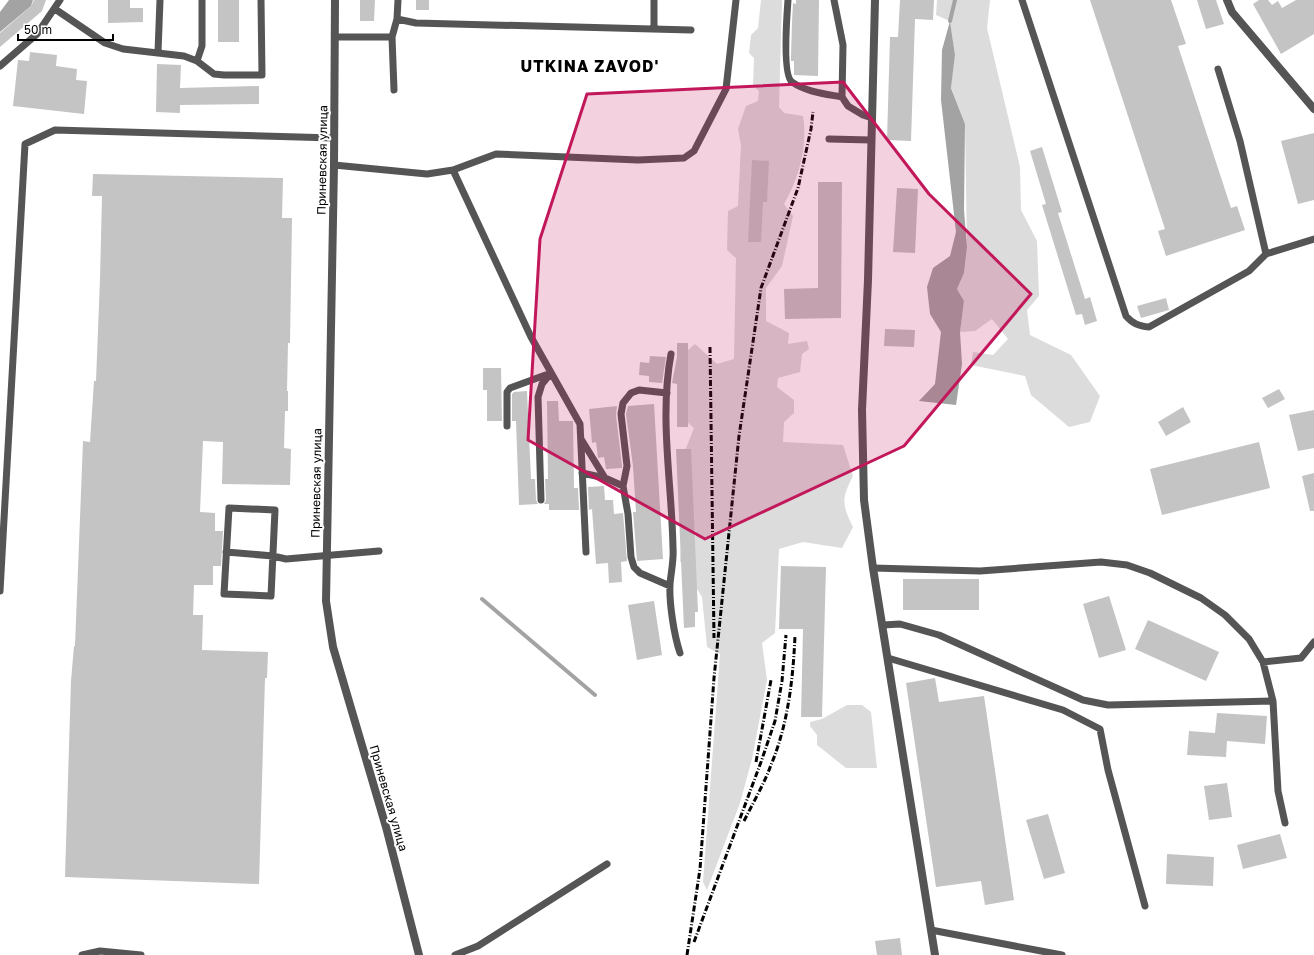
<svg xmlns="http://www.w3.org/2000/svg" width="1314" height="955" font-family="'Golos Text',sans-serif">
  <rect width="100%" height="100%" fill="#fff"/>
  <!-- green -->
  <path fill="#dcdcdc" d="M 761,0 L 782,0 L 779,107 L 784,113 L 803,116 C 808,145 799,179 784,204 L 793,216 L 782,266 L 766,288 L 766,321 L 789,333 L 788,344 L 807,341 L 809,349 L 802,354 L 800,372 L 778,378 L 777,387 L 794,400 L 794,413 L 784,422 L 783,442 L 843,445 L 853,476 C 841,499 842,505 853,527 L 842,548 L 803,542 L 779,549 L 775,633 L 762,643 L 767,680 L 752,759 L 740,803 L 707,890 L 703,882 L 720,654 L 707,647 L 702,597 L 680,561 L 681,543 L 698,535 L 688,520 L 683,456 L 694,428 L 686,421 L 677,360 L 695,344 L 717,364 L 734,359 L 736,258 L 727,250 L 728,211 L 738,206 L 741,145 L 738,129 L 746,106 L 758,101 L 759,91 L 753,86 L 754,58 L 749,53 L 751,35 L 758,28 Z
    M 937,0 L 990,0 L 987,28 L 1020,167 L 1021,210 L 1037,241 L 1039,296 L 1027,310 L 1030,335 L 1071,355 L 1100,396 L 1090,422 L 1069,427 L 1031,395 L 1025,376 L 971,365 L 973,352 L 993,355 L 1008,339 L 992,319 L 975,331 L 960,332 L 964,301 L 957,289 L 964,273 L 967,247 L 965,124 L 951,87 L 955,55 L 950,21 L 936,15 Z
    M 847,705 L 862,705 L 871,712 L 877,768 L 846,768 L 817,745 L 817,735 L 810,726 L 810,722 L 822,719 Z"/>
  <!-- water -->
  <path fill="#a3a3a3" d="M 9,0 L 33,0 L 31,6 L 0,32 L 0,12 Z
    M 950,21 L 955,55 L 951,88 L 965,124 L 964,210 L 967,247 L 964,273 L 957,289 L 964,301 L 960,332 L 962,364 L 956,405 L 919,401 L 935,384 L 941,332 L 930,314 L 927,287 L 933,268 L 950,256 L 956,232 L 941,100 L 942,50 Z"/>
  <g fill="none" stroke-linecap="round" stroke-linejoin="round">
    <!-- stream -->
    <path stroke="#a3a3a3" stroke-width="4" d="M 950,21 L 955,0
      M 482,599 L 595,695"/>
  </g>
  <!-- building -->
  <path fill="#c4c4c4" d="M 34,0 L 46,0 L 42,11 L 0,47 L 0,33 L 31,6 Z
    M 108,0 L 130,0 L 130,8 L 143,8 L 143,22 L 108,23 Z
    M 218,0 L 239,0 L 239,42 L 218,42 Z
    M 360,0 L 375,0 L 374,21 L 360,21 Z
    M 416,0 L 429,0 L 429,10 L 416,10 Z
    M 796,0 L 819,0 L 818,76 L 794,75 L 794,61 L 791,61 L 791,57 L 792,22 L 793,3 L 796,4 Z
    M 900,0 L 934,0 L 933,20 L 915,19 L 911,141 L 887,140 L 890,37 L 898,37 Z
    M 1090,0 L 1171,0 L 1186,44 L 1178,46 L 1231,208 L 1237,206 L 1245,230 L 1166,256 L 1158,231 L 1165,229 Z
    M 1197,0 L 1216,0 L 1224,24 L 1206,29 Z
    M 1259,0 L 1268,0 L 1272,5 L 1278,1 L 1282,8 L 1296,0 L 1314,0 L 1314,34 L 1281,54 L 1253,4 Z
    M 30,52 L 57,55 L 56,66 L 77,69 L 76,80 L 87,81 L 84,114 L 13,106 L 18,60 L 29,61 Z
    M 157,64 L 181,65 L 180,88 L 259,86 L 259,104 L 180,105 L 180,113 L 156,112 Z
    M 1314,133 L 1314,200 L 1298,204 L 1281,141 Z
    M 1042,147 L 1062,212 L 1058,213 L 1085,299 L 1090,297 L 1097,321 L 1085,325 L 1082,314 L 1076,315 L 1042,205 L 1046,204 L 1030,151 Z
    M 752,160 L 769,161 L 767,202 L 763,202 L 761,242 L 748,242 Z
    M 93,174 L 283,178 L 282,218 L 292,218 L 290,343 L 288,343 L 287,391 L 288,391 L 288,411 L 285,411 L 284,448 L 291,449 L 290,485 L 222,484 L 223,442 L 203,441 L 200,512 L 215,513 L 215,531 L 223,531 L 221,566 L 213,566 L 213,585 L 194,585 L 193,615 L 203,615 L 202,650 L 268,652 L 267,678 L 265,678 L 259,884 L 65,877 L 71,681 L 74,646 L 75,646 L 83,441 L 90,442 L 94,381 L 96,381 L 100,279 L 102,196 L 92,196 Z
    M 818,182 L 842,182 L 841,318 L 785,319 L 784,289 L 818,288 Z
    M 897,188 L 918,189 L 915,253 L 893,252 Z
    M 1166,298 L 1169,310 L 1141,318 L 1137,306 Z
    M 885,329 L 915,330 L 914,347 L 884,346 Z
    M 677,343 L 688,343 L 688,427 L 677,427 L 677,384 L 672,383 L 677,357 Z
    M 650,356 L 666,357 L 662,383 L 649,382 L 649,376 L 639,375 L 640,362 L 649,363 Z
    M 483,368 L 501,368 L 502,421 L 487,421 L 487,390 L 483,390 Z
    M 1279,389 L 1285,399 L 1268,408 L 1262,398 Z
    M 527,391 L 531,479 L 535,479 L 536,500 L 538,504 L 519,505 L 516,421 L 512,421 L 512,394 L 514,392 Z
    M 547,401 L 558,401 L 559,421 L 573,421 L 574,488 L 578,488 L 579,510 L 549,510 L 549,504 L 544,504 L 546,500 L 545,479 L 548,479 Z
    M 654,404 L 663,559 L 637,561 L 633,512 L 636,512 L 633,466 L 626,414 L 628,406 Z
    M 617,406 L 616,415 L 622,466 L 622,468 L 606,469 L 604,457 L 598,458 L 596,442 L 592,443 L 589,409 Z
    M 1183,407 L 1191,422 L 1166,436 L 1158,422 Z
    M 1314,410 L 1314,448 L 1298,451 L 1289,415 Z
    M 1259,442 L 1270,488 L 1162,515 L 1150,469 Z
    M 676,449 L 691,449 L 698,612 L 695,612 L 695,627 L 684,628 Z
    M 1314,473 L 1314,511 L 1310,511 L 1302,476 Z
    M 604,486 L 605,500 L 613,500 L 614,514 L 623,513 L 627,561 L 621,562 L 622,582 L 609,583 L 608,563 L 596,564 L 592,509 L 589,510 L 588,487 Z
    M 781,566 L 826,567 L 822,717 L 801,717 L 803,629 L 779,629 Z
    M 903,579 L 979,579 L 979,610 L 903,610 Z
    M 1109,596 L 1126,650 L 1099,658 L 1083,604 Z
    M 654,601 L 662,655 L 637,660 L 628,605 Z
    M 1148,620 L 1219,652 L 1206,681 L 1135,649 Z
    M 935,678 L 939,702 L 984,696 L 1014,900 L 985,905 L 981,881 L 936,887 L 906,683 Z
    M 1217,713 L 1267,716 L 1265,744 L 1227,741 L 1226,757 L 1187,755 L 1189,731 L 1215,733 Z
    M 1227,783 L 1232,817 L 1209,820 L 1204,786 Z
    M 1048,814 L 1065,873 L 1044,879 L 1026,820 Z
    M 1280,834 L 1287,858 L 1243,869 L 1237,845 Z
    M 1167,854 L 1214,857 L 1213,886 L 1166,884 Z
    M 900,938 L 902,955 L 877,955 L 875,941 Z"/>
  <g fill="none" stroke-linecap="round" stroke-linejoin="round">
    <!-- lane -->
    <path stroke="#555" stroke-width="7" d="M 788,0 C 787,14 782,75 792,82 C 806,92 826,94 842,97
      M 834,0 L 843,45 L 842,97 L 848,106 L 863,115 L 872,118
      M 1022,0 L 1126,316 C 1133,324 1139,326 1149,327 L 1249,271 L 1266,254 L 1314,239
      M 55,9 L 105,43 L 123,49 L 184,56 L 197,61 L 214,74 L 224,75 L 262,75 L 261,0
      M 397,19 L 416,23 L 691,30
      M 654,29 L 654,0
      M 335,37 L 392,37
      M 158,52 L 160,0
      M 197,61 L 202,46 L 202,0
      M 0,66 L 37,34 L 60,0
      M 1218,69 L 1240,141 L 1266,254
      M 394,90 L 392,37 L 397,19 L 398,0
      M 829,139 L 871,140
      M 334,165 L 427,174 L 453,170 L 496,154 L 638,160 L 684,158 L 694,151 L 726,89 L 736,0
      M 453,170 L 531,337 L 580,424 L 586,552
      M 671,354 C 659,418 672,484 673,548 C 674,560 671,572 670,584 C 669,603 674,635 680,653
      M 667,393 L 639,390 L 631,393 L 623,403 L 621,414 L 627,466 L 623,486 L 628,514 L 631,557 L 634,567 L 640,573 L 670,586
      M 507,426 L 507,392 L 510,388 L 551,373
      M 581,439 L 605,478
      M 582,473 L 605,478 L 623,486
      M 541,500 L 538,397 L 542,384 L 551,373
      M 229,508 L 275,510 L 271,596 L 224,594 Z
      M 226,552 L 273,556 L 286,559 L 379,551
      M 873,568 L 980,571 L 1101,562 L 1127,565 L 1150,573 L 1201,598 L 1225,615 L 1249,639 L 1263,662 L 1301,658 L 1314,642
      M 0,591 L 25,144 L 55,130 L 334,138
      M 883,625 L 900,624 L 939,635 L 1083,700 L 1108,705 L 1273,701
      M 888,658 L 1063,710 L 1100,729 L 1108,770 L 1145,906
      M 1263,662 L 1273,701 L 1278,791 L 1285,823
      M 931,930 L 1062,955
      M 82,955 L 100,951 L 141,955
      M 455,955 L 478,946 L 607,864"/>
    <!-- street -->
    <path stroke="#555" stroke-width="8" d="M 335,0 L 334,165 L 326,601 L 333,647 L 386,827 L 419,955
      M 875,0 L 868,280 L 862,410 L 864,500 L 873,568 L 935,955
      M 1227,0 L 1232,12 L 1314,109"/>
    <!-- rail -->
    <path stroke="#000" stroke-width="3" stroke-dasharray="6 2 1 2" stroke-linecap="butt" d="M 710,347 L 714,638
      M 756,762 L 771,680
      M 744,821 C 753,803 764,784 771,765 C 788,724 793,680 795,636
      M 694,942 L 761,762 L 775,721 L 782,681 L 786,635
      M 687,955 L 700,869 L 714,678 L 739,436 L 761,288 L 798,188 L 811,129 L 813,112"/>
  </g>
  <!-- marked area -->
  <path fill="#c2185b" fill-opacity="0.2" stroke="#c2185b" stroke-width="3" stroke-linejoin="round" d="M 843,82 L 929,194 L 1031,294 L 904,446 L 705,539 L 528,440 L 540,239 L 587,94 Z"/>
  <g text-anchor="middle" dominant-baseline="central" stroke-width="4" stroke-linejoin="round" paint-order="stroke">
    <!-- street labels -->
    <g font-size="12" fill="#000" stroke="#fff">
      <text transform="translate(322 160) rotate(-89)">Приневская улица</text>
      <text transform="translate(316 483) rotate(-89)">Приневская улица</text>
      <text transform="translate(389 798) rotate(74)">Приневская улица</text>
    </g>
    <!-- district labels -->
    <g font-size="16" font-weight="bold" letter-spacing="1" fill="#000" stroke="#fff">
      <text x="590" y="66">UTKINA ZAVOD'</text>
    </g>
  </g>
  <!-- scale -->
  <path d="M18 34v6h95v-6" fill="none" stroke="#000000" stroke-width="2"/>
  <text x="24" y="34" font-size="12" fill="#000000" stroke="#ffffff" stroke-width="3" paint-order="stroke">50 m</text>
</svg>
